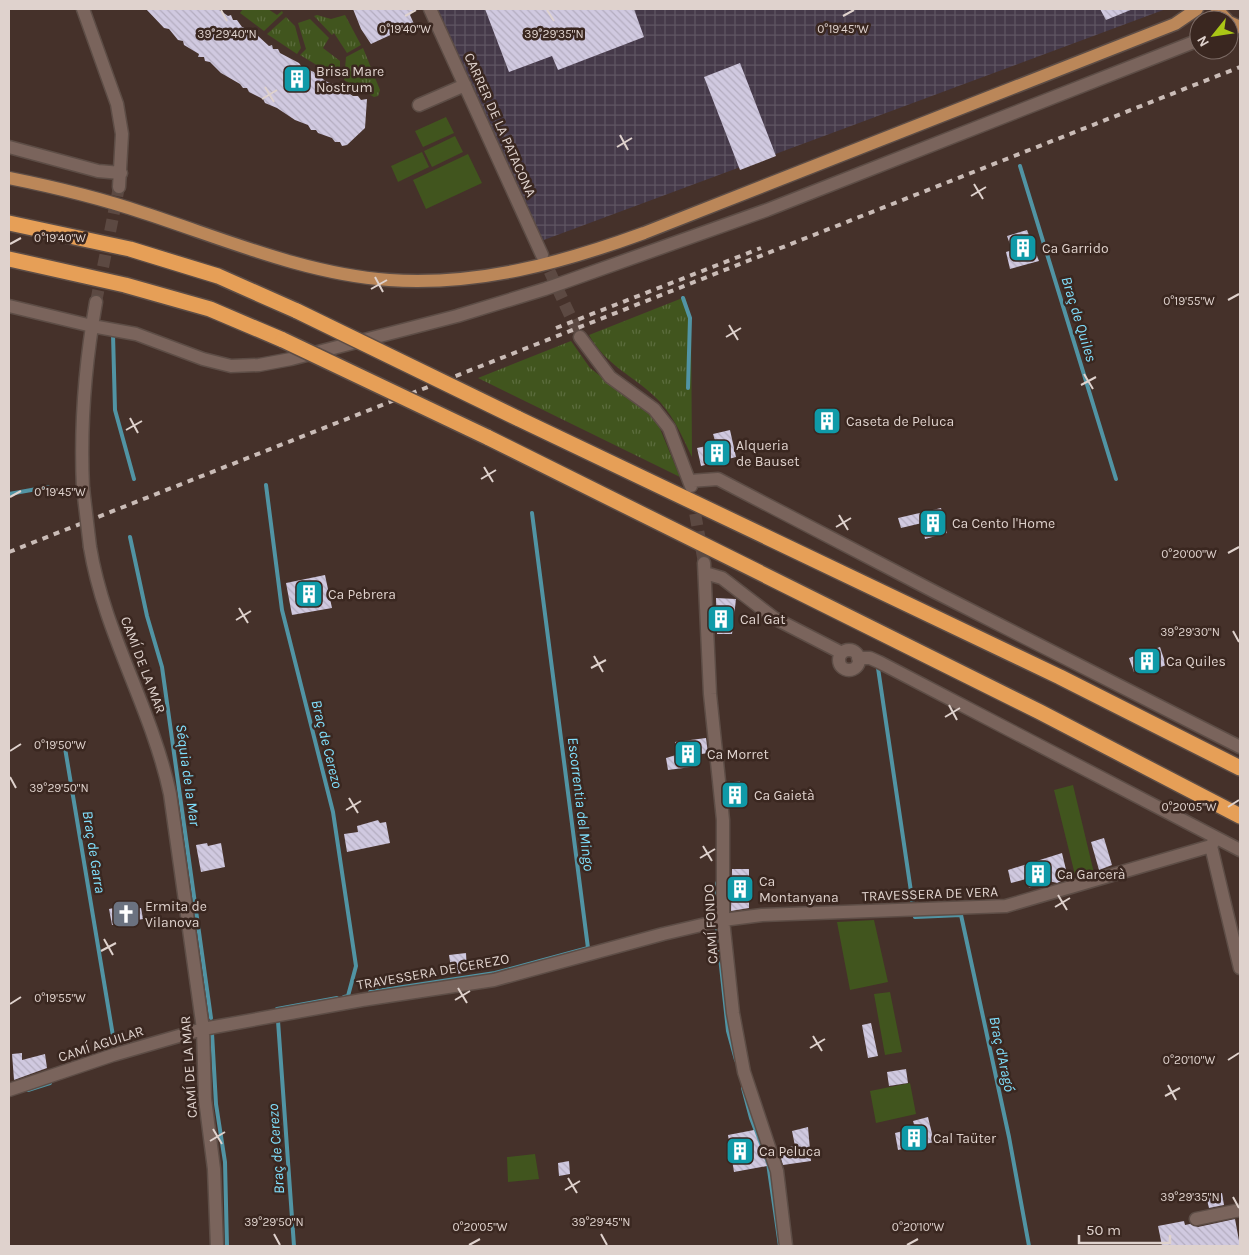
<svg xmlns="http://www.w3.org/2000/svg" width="1249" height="1255" font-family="Karla,sans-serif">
  <defs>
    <pattern id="industrial-grid" width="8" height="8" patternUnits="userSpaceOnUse" patternTransform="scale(1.25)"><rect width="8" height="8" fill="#453949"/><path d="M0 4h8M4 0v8" fill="none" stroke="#5f5562"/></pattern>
    <pattern id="grass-tufts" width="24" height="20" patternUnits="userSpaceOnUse" patternTransform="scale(1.25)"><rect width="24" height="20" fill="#41551e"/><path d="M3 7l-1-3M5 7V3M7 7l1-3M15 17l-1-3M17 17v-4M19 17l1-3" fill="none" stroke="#5c6d3e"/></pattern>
    <pattern id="building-back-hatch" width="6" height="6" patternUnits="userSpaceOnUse" patternTransform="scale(1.25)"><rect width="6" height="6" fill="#d0c9e0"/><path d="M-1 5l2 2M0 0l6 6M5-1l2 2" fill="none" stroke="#b4adc0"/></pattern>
  </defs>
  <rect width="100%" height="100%" fill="#45312a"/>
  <!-- industrial -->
  <path fill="url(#industrial-grid)" d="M 429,9 L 1166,9 L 533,244 Z"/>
  <!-- grass -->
  <path fill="url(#grass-tufts)" d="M 243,9 L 268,9 L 277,15 L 282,11 L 283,13 L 264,31 L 240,13 Z
    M 317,15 L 331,19 L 345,15 L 361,45 L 347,53 L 334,33 L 332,35 L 314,16 Z
    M 286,17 L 295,26 L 301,48 L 297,54 L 267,34 Z
    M 310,19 L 329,38 L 323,48 L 340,61 L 340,79 L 300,55 L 306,49 L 298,23 Z
    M 363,48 L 380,90 L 378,96 L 374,97 L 344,80 L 346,57 Z
    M 685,297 L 691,319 L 692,457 C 681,434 672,412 653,395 C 629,373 606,365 589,335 Z
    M 571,341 L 590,368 L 656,419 L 680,477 L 478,378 Z"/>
  <!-- green -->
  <path fill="#41551e" d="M 446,117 L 454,133 L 423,147 L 415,131 Z
    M 455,136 L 463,152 L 432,167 L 424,151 Z
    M 422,152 L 429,167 L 398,182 L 391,166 Z
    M 468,154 L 482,183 L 426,209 L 413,180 Z
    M 1073,785 L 1094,873 L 1076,879 L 1054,790 Z
    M 874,920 L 888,982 L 850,990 L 837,922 Z
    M 890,992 L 902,1052 L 885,1055 L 874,994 Z
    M 910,1083 L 916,1114 L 876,1123 L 870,1091 Z
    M 535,1154 L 539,1179 L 508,1182 L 507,1157 Z"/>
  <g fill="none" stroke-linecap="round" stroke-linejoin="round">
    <!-- stream -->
    <path stroke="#5194a4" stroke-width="4" d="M 1020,166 L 1116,479
      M 683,298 L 690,318 L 688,388
      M 113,334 L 115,410 L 134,479
      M 266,485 L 282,610 L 333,812 L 356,966 L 348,996 L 344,997
      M 9,494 L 48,487
      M 130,537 L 147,616 L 162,667 L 211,1018
      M 878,668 L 913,905
      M 65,748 L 115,1048
      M 914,914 L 915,917 L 961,915 L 1009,1137 L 1029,1246
      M 716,915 L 717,883
      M 717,929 L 728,1031 L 736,1060
      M 370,992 L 495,973 L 588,948 L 532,513
      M 277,1009 L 337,998
      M 278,1021 L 294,1246
      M 212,1033 L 216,1104 L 225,1162 L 227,1246
      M 743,1088 L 751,1118 L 768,1163 L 780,1246
      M 28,1090 L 50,1083"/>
  </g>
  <!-- building -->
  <path fill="url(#building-back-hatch)" d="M 146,9 L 218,9 L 228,16 L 231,15 L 233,20 L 237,20 L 242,27 L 251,31 L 253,35 L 257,35 L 269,46 L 272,45 L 273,49 L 278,49 L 280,53 L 299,63 L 302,67 L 314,72 L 316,76 L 320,76 L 325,81 L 336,85 L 353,96 L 358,96 L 361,100 L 367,99 L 365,128 L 347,145 L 342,146 L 340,142 L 335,142 L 332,138 L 318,133 L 316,130 L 311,130 L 308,125 L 295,120 L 277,108 L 265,103 L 263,99 L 249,92 L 247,88 L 243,88 L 240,84 L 221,73 L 210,62 L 205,61 L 204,57 L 198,57 L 199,54 L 184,45 L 183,41 L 178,40 L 169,29 L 164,28 Z
    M 353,9 L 414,9 L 410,15 L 414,24 L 371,44 L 361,29 Z
    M 485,9 L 634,9 L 644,37 L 558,70 L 552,56 L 509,72 Z
    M 1100,9 L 1133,9 L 1106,20 Z
    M 740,63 L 776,156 L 740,170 L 704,77 Z
    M 1027,230 L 1039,261 L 1010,269 L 1006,252 L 1012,250 L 1007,236 Z
    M 730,430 L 736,457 L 701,466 L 697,448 L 716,444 L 713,434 Z
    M 941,508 L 947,533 L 925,539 L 922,523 L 901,528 L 898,518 Z
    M 325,575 L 332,608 L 292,615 L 286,583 Z
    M 716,598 L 736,599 L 732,634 L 717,634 Z
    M 1160,647 L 1166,665 L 1153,670 L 1152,667 L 1134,672 L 1129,658 Z
    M 706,738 L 708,753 L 689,756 L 691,767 L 668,770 L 666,758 L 676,755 L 675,742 Z
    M 740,781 L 744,806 L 730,808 L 727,783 Z
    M 378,820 L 380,823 L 386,822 L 390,843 L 347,852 L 344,834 L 358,832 L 357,826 Z
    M 1104,838 L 1112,865 L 1099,870 L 1091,842 Z
    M 207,843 L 208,846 L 221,843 L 225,867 L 201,872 L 196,845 Z
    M 1062,853 L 1068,878 L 1057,883 L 1049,881 L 1029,888 L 1026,879 L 1011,883 L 1008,870 Z
    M 732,869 L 749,869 L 749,908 L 731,911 Z
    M 132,904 L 133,909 L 141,908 L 143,919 L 112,925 L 109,909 Z
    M 466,953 L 467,972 L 452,975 L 449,955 Z
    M 871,1023 L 878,1056 L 868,1058 L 862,1025 Z
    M 22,1053 L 22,1060 L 45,1054 L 47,1068 L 14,1080 L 12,1054 Z
    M 906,1069 L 908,1083 L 889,1086 L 887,1072 Z
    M 928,1117 L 934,1142 L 898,1150 L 895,1133 L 915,1128 L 913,1121 Z
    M 808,1127 L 811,1161 L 783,1165 L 778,1149 L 795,1146 L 792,1131 Z
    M 754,1130 L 767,1166 L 734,1172 L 728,1135 Z
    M 569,1161 L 570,1174 L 559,1176 L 558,1163 Z
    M 1222,1193 L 1224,1205 L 1209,1208 L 1206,1196 Z
    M 1235,1219 L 1240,1246 L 1162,1246 L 1158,1226 L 1184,1221 L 1185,1225 L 1190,1224 L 1198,1227 Z"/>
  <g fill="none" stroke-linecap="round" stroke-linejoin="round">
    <!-- minor-tunnel -->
    <path stroke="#5c4942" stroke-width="12" stroke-dasharray="12 6" stroke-linecap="butt" d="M 542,255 L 580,337
      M 96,302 L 119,187
      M 692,496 L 704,563"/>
    <defs>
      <path id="minor" d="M 83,9 L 117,104 L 122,134 L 119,187
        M 430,9 L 542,255
        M 419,105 L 465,85
        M 9,147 L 98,171 L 121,173
        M 9,306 L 92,326 L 136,334 L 203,359 L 231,366 L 259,365 L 291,359 L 457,316 L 545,289 L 767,210 L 1199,40
        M 580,337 L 610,377 L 654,409 L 669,428 L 691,486
        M 690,481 L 718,479 L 935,592 L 1240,747
        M 83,488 C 80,425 85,364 96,302
        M 90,547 C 104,633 152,709 170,794 L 203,1029 L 205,1099 L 214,1169 L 217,1246
        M 704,563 L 710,694 L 723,820 L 723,920 L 733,1013 L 744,1072 L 777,1171 L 786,1246
        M 705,573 L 722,578 L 774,618 L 842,653
        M839 660a10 10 0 1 1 20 0a10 10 0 1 1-20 0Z
        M 858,658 L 870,658 L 879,662 L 1240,850
        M 1211,846 L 1240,968
        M 9,1090 L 113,1055 L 203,1029 L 362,1000 L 494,980 L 663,934 L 723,920 L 762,915 L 1006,906 L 1211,846 L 1216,838
        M 1196,1219 L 1240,1210"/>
      <path id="major" d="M 1217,9 L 1227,20
        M 1229,22 L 1240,27
        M 9,178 C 54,187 100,198 144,213 C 224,239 305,274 389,280 C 478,286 562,263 644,233 L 1175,24 L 1197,9"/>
      <path id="highway" d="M 9,223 L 130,249 L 218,276 L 297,311
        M 9,259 L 125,285 L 210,309 L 283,340
        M 517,418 L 1060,677 L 1240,768
        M 487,437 L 1040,712 L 1240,816"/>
    </defs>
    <!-- minor casing -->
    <use href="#minor" stroke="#5d4d46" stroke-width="15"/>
    <!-- major casing -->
    <use href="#major" stroke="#5d4d46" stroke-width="15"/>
    <!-- highway casing -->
    <use href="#highway" stroke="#5d4d46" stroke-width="18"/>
    <!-- minor -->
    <use href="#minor" stroke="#7a645c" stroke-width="12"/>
    <!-- major -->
    <use href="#major" stroke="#bb8759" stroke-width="12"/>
    <!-- highway -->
    <use href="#highway" stroke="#e69f57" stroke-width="15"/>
    <!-- rail -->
    <path stroke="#cabcb7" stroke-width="4" stroke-dasharray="6 6" stroke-linecap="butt" d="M 556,328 L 761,248
      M 9,552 L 1240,67"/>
    <defs>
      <path id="minor-bridge" d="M 83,488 L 90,547"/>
      <path id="highway-bridge" d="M 297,311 L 517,418
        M 283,340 L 487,437"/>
    </defs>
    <!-- minor-bridge casing -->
    <use href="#minor-bridge" stroke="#5d4d46" stroke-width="15" stroke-linecap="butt"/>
    <!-- highway-bridge casing -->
    <use href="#highway-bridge" stroke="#5d4d46" stroke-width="18" stroke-linecap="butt"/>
    <!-- minor-bridge -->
    <use href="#minor-bridge" stroke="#7a645c" stroke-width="12"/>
    <!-- highway-bridge -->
    <use href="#highway-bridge" stroke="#e69f57" stroke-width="15"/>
  </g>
  <!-- ticks -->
  <path fill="none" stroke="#dfd2cd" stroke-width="2" d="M 221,10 L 227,21M 547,10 L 554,21M 405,16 L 416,10M 843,16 L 854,10M 265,87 L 274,102M 262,99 L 277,90M 620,135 L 628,150M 617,147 L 632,138M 974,184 L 983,199M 971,196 L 986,187M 10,244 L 21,238M 375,277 L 383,292M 371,289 L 387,280M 1228,300 L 1239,294M 729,325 L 738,340M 726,337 L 741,328M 1084,374 L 1093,389M 1081,385 L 1096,377M 130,418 L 138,433M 126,430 L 142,421M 484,467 L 493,482M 481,479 L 496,470M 10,497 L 21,491M 839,515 L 848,530M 836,527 L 851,518M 1228,553 L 1239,547M 239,608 L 248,623M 236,620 L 251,611M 1233,631 L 1239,642M 594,656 L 603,672M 591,668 L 606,660M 949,705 L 957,720M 945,717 L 960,708M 10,751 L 21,744M 10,777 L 16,788M 349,798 L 358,813M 1228,807 L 1239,800M 346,810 L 361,801M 703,846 L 712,861M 700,858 L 715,849M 1058,895 L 1067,910M 1055,907 L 1070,898M 104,939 L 113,955M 101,951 L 116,943M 458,988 L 467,1003M 455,1000 L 470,991M 10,1004 L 21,997M 813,1036 L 822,1051M 810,1048 L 825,1039M 1228,1060 L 1239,1053M 1168,1085 L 1176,1100M 1165,1096 L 1180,1088M 213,1129 L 222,1144M 210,1141 L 225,1132M 568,1178 L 577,1193M 565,1190 L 580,1181M 1233,1197 L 1239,1208M 274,1234 L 280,1245M 601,1234 L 607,1245M 469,1245 L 480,1239M 907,1245 L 918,1239"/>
  <!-- icons -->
  <defs>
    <symbol id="building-square" viewBox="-11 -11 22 22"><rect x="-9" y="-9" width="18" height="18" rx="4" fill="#0f9aa8" stroke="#3a2720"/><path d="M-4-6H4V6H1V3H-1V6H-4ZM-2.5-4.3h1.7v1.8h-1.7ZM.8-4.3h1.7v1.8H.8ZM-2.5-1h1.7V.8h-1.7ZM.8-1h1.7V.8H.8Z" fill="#fff"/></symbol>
    <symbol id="church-square" viewBox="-11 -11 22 22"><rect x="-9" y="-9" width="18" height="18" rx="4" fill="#6b7280" stroke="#3a2720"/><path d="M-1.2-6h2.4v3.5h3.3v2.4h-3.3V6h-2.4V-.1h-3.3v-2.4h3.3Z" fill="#fff"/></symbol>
  </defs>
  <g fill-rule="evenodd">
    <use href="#building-square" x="281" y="63" width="32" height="32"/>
    <use href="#building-square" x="1007" y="232" width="32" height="32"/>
    <use href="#building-square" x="811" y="405" width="32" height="32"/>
    <use href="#building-square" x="701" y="437" width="32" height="32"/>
    <use href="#building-square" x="917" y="507" width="32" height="32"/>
    <use href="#building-square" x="293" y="578" width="32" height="32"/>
    <use href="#building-square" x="705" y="603" width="32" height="32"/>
    <use href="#building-square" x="1131" y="645" width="32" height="32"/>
    <use href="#building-square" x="672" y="738" width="32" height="32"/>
    <use href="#building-square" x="719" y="779" width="32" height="32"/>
    <use href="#building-square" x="1022" y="858" width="32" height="32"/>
    <use href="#building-square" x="724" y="873" width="32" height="32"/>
    <use href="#church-square" x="110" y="898" width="32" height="32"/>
    <use href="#building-square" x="898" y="1122" width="32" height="32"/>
    <use href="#building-square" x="724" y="1135" width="32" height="32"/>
  </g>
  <g text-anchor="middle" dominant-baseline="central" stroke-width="5" stroke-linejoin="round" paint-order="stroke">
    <!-- poi labels -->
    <g font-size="14" fill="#dfd2cd" stroke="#3a2720" text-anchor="start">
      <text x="316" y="71">Brisa Mare<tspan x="316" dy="16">Nostrum</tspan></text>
      <text x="1042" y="248">Ca Garrido</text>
      <text x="846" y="421">Caseta de Peluca</text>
      <text x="736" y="445">Alqueria<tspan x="736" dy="16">de Bauset</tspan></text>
      <text x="952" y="523">Ca Cento l'Home</text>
      <text x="328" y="594">Ca Pebrera</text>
      <text x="740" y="619">Cal Gat</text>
      <text x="1166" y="661">Ca Quiles</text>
      <text x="707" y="754">Ca Morret</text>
      <text x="754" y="795">Ca Gaietà</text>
      <text x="1057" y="874">Ca Garcerà</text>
      <text x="759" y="881">Ca<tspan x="759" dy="16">Montanyana</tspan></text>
      <text x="145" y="906">Ermita de<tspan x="145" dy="16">Vilanova</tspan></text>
      <text x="933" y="1138">Cal Taüter</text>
      <text x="759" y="1151">Ca Peluca</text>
    </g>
    <!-- street labels -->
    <g font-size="14" fill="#dfd2cd" stroke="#3a2720">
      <text transform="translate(500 125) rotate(66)">CARRER DE LA PATACONA</text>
      <text transform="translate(143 665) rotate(69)">CAMÍ DE LA MAR</text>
      <text transform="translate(930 894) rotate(-2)">TRAVESSERA DE VERA</text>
      <text transform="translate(711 924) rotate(-93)">CAMÍ FONDO</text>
      <text transform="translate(433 972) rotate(-10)">TRAVESSERA DE CEREZO</text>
      <text transform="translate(101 1044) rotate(-18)">CAMÍ AGUILAR</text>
      <text transform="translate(189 1067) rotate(-94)">CAMÍ DE LA MAR</text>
    </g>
    <!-- water labels -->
    <g font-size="15" font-style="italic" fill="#80dffc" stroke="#3a2720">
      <text transform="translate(1079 319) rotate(73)">Braç de Quiles</text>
      <text transform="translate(327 744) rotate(76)">Braç de Cerezo</text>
      <text transform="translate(188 775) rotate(82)">Séquia de la Mar</text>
      <text transform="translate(581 804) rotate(83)">Escorrentia del Mingo</text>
      <text transform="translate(94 852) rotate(81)">Braç de Garra</text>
      <text transform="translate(1002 1054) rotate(78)">Braç d'Aragó</text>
      <text transform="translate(276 1149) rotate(-94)">Braç de Cerezo</text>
    </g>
  </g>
  <g font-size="12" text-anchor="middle" fill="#dfd2cd" stroke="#3a2720" stroke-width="5" stroke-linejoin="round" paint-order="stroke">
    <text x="405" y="33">0°19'40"W</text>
    <text x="843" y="33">0°19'45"W</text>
    <text x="227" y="38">39°29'40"N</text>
    <text x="554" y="38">39°29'35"N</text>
    <text x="60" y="242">0°19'40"W</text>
    <text x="1189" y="305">0°19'55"W</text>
    <text x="60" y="496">0°19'45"W</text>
    <text x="1189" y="558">0°20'00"W</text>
    <text x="1190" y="636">39°29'30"N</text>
    <text x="60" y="749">0°19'50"W</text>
    <text x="59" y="792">39°29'50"N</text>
    <text x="1189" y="811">0°20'05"W</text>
    <text x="60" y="1002">0°19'55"W</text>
    <text x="1189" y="1064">0°20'10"W</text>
    <text x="1190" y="1201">39°29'35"N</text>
    <text x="274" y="1226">39°29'50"N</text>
    <text x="601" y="1226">39°29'45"N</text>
    <text x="480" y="1231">0°20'05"W</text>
    <text x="918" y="1231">0°20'10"W</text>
  </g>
  <!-- border -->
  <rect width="1249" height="1255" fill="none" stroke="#dfd2cd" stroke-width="20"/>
  <!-- north arrow -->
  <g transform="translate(1214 35) rotate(240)"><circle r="24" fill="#3a2720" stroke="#7c6b65"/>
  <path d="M0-4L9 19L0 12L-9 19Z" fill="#abc716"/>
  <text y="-8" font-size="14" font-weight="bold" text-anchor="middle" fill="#dfd2cd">N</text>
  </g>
  <!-- scale -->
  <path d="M1079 1235v8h91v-8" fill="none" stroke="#dfd2cd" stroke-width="2.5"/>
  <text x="1086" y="1235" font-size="15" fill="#dfd2cd" stroke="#3a2720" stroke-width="4" paint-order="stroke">50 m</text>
</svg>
